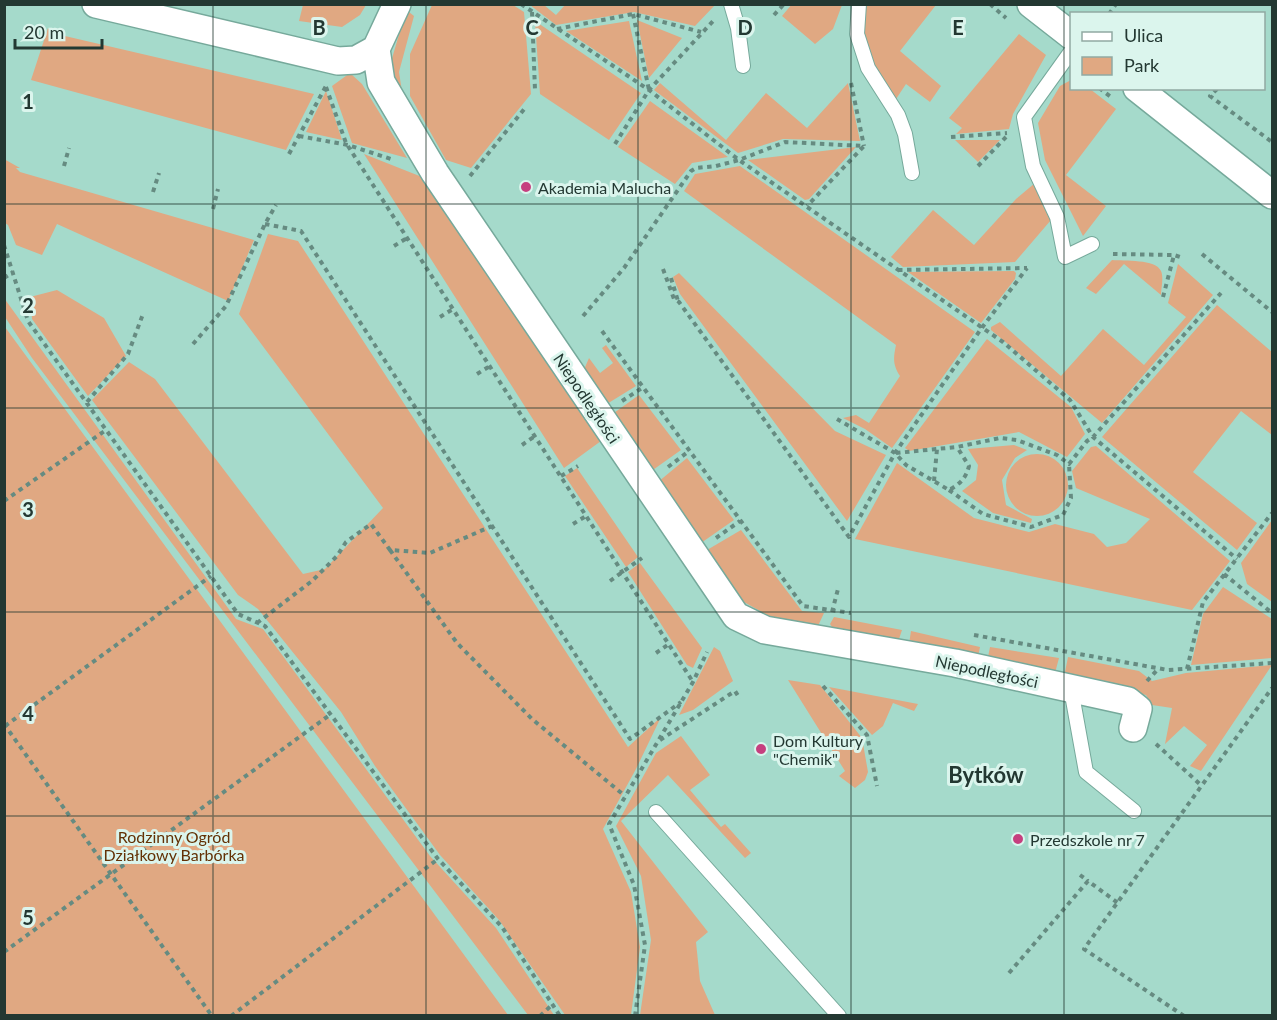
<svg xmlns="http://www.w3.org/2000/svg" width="1277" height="1020" font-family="Lato,sans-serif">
  <rect width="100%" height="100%" fill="#a5dacb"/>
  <!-- green -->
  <path fill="#e0a882" d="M 792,4 L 842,4 L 842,5 L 833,29 L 815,44 L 782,16 Z
    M 303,5 L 303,4 L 366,5 L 360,15 L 342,27 L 299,21 Z
    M 432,5 L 513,5 L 524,12 L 531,94 L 471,168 L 446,160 L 410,96 L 410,54 Z
    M 530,5 L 544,5 L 556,15 L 565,5 L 715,5 L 695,26 L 634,12 L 556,25 Z
    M 864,5 L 936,5 L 900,51 L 941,86 L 930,102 L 906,84 L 894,102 L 872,65 L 861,33 Z
    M 409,12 L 414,16 L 399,72 L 403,98 L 388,72 L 403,21 Z
    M 637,20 L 682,38 L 649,78 Z
    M 535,21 L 641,93 L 609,140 L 540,94 Z
    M 629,21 L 642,81 L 566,31 Z
    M 48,28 L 52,33 L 314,94 L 286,150 L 31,80 Z
    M 1019,34 L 1046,55 L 1013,114 L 1009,129 L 956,134 L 962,128 L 949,118 Z
    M 350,73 L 362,84 L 407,158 L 352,143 L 332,86 Z
    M 1071,80 L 1072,88 L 1090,89 L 1116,109 L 1066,175 L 1106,206 L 1083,236 L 1045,160 L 1038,123 L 1060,86 Z
    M 660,83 L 726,140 L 766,93 L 807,128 L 848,83 L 860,141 L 783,139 L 738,153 L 654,90 Z
    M 326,91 L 342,140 L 306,132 Z
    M 650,101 L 728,157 L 692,163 L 675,184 L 618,147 Z
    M 955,140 L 1000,140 L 978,162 Z
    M 856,147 L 809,199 L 805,200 L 748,160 Z
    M 364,154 L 422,177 L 601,441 L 564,468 Z
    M 4,159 L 20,168 L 16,168 L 20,172 L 254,240 L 228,301 L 57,224 L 42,255 L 16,245 L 8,225 L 5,223 Z
    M 740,166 L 975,332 L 892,448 L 865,429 L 843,418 L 856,415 L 869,423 L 900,376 C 893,365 893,359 896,345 L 684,191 L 695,174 Z
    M 1035,183 L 1051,220 L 1015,262 L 903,267 L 891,257 L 933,210 L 974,245 L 1016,199 Z
    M 268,234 L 298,241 L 628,747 L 661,717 L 636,769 L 603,829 L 631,892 L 640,947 L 631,1015 L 565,1015 L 499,920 L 440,855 L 375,766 L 341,712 L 258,609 L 238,595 L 92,400 L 129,362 L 155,379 L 303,574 L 325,569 L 383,508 L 239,314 Z
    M 1112,260 C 1124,261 1156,259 1161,271 C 1164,278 1161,288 1161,295 L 1124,264 L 1096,294 L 1086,288 Z
    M 1178,264 L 1213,295 L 1102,423 L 991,330 L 991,327 L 1000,322 L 1061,376 L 1103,329 L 1144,365 L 1186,317 L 1168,303 Z
    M 1014,271 L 1016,273 L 1015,279 L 981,323 L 908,272 Z
    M 679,273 L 835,431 L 886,455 L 847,521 L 680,294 L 673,277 Z
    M 57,290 L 104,318 L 126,356 L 88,396 L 32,319 L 30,297 Z
    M 4,298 L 236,619 L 263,629 L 430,856 L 496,928 L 554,1015 L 528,1015 L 32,358 L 5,317 Z
    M 1217,305 L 1272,352 L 1272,435 L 1241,411 L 1193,472 L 1257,523 L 1237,550 L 1102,437 Z
    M 5,327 L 508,1015 L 5,1015 Z
    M 987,339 L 1071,407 L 1085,434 L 1067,457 L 1019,432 L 909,451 L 905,448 Z
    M 606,345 L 636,386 L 602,407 L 583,372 L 589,358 L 600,373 L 613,363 L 602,348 Z
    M 639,395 L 681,450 L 650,472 L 611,415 Z
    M 1014,445 L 1027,450 L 1015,458 L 1002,480 L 1006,505 L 1032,519 L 1031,523 L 993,513 L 962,491 L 976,480 L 978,465 L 968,449 Z
    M 1096,446 L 1230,561 L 1192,610 L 855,539 L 897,463 L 974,518 L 1029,532 L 1055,524 L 1094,534 L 1107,547 L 1126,543 L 1150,519 L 1076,488 L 1072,471 L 1091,447 Z
    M1006 485a31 31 0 1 1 62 0a31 31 0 1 1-62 0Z
    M 687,458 L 734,520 L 701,543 L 658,482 Z
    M 577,468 L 638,557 L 626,567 L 565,476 Z
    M 1272,520 L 1272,602 L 1247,584 L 1241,563 Z
    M 741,530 L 802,611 L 824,613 L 818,626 L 776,620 L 744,602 L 707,550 Z
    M 640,563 L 702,648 L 693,668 L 687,665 L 628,572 Z
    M 1223,587 L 1272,619 L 1272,658 L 1191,665 L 1203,614 Z
    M 834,617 L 902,630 L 898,642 L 834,630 L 830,624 Z
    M 911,631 L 980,647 L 978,657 L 909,644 Z
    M 714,647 L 720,651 L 733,681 L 693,710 L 679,715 Z
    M 990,647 L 1059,658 L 1055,673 L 987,662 Z
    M 1068,657 L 1139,671 L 1152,681 L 1186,673 L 1272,665 L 1201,771 L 1190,766 L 1207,745 L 1184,726 L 1165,744 L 1172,708 L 1152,705 L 1146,695 L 1064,677 Z
    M 788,680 L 820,685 L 862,738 L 868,772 L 865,780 L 855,788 L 839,776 L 845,771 Z
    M 829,687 L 918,704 L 914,711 L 893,703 L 883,726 L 872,735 Z
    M 681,736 L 710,775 L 690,790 L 721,827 L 725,824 L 751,853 L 745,858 L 668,775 L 621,821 L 708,932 L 696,942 L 700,981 L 715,1015 L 640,1015 L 651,940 L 641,876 L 616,826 L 656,753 Z"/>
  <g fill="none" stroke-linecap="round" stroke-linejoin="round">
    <defs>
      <path id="lane" d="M 731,4 L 738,28 L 743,66
        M 859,4 L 857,34 L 868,68 L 898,115 L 905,134 L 912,173
        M 1072,50 L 1024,117 L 1033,166 L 1057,217 L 1065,257 L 1092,244
        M 1071,689 L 1086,772 L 1134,811
        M 656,812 L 839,1016"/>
      <path id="street" d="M 96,4 L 338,61 L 356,60 L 376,49
        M 1031,4 L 1072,36
        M 376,49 L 381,82 L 435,173 L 736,616 L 765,630 L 955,663 L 1128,701 L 1138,709 L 1133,728
        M 376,49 L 397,4
        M 1137,88 L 1272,195"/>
    </defs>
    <!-- lane casing -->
    <use href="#lane" stroke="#76a99b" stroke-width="16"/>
    <!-- street casing -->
    <use href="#street" stroke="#76a99b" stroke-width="30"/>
    <!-- path -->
    <path stroke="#668b81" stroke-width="4" stroke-dasharray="4.5 4.5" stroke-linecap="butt" d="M 521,4 L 649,90 L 739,160 L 1003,342 L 1070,400 L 1093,437 L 1237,559
      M 990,4 L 1006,18
      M 532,12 L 535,90
      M 633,14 L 649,90
      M 1109,14 L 1116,4
      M 774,15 L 784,4
      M 557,29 L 633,14 L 701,32
      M 851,83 L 864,146
      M 326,87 L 346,143 L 693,682
      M 1099,88 L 1111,97
      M 1217,89 L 1210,96 L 1272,142
      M 299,136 L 348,145 L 394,160
      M 951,137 L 1007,133
      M 615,144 L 649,90 L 715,19
      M 289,154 L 326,86
      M 64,166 L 69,148
      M 978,166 L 1006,137
      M 470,176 L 526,107
      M 153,192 L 159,173
      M 213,209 L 218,189
      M 265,224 L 301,231 L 630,739 L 681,702
      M 4,245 L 28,321 L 238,614 L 265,626 L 438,859 L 502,927 L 560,1016
      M 394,246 L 407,238
      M 1113,254 L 1174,255
      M 1202,254 L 1272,312
      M 663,269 L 674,299 L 679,302 L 849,537 L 895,453 L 981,329 L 1027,268
      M 898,270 L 1027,268
      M 4,278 L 13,272
      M 671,278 L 678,301
      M 1163,297 L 1174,255 L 1180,257
      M 583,316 L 624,268 L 691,171 L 696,168 L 716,166 L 739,160 L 785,142 L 864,146 L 807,206
      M 440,317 L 453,309
      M 602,331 L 803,606 L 851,613
      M 193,344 L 226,306 L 265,224 L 276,205
      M 477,374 L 490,366
      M 622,401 L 642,388
      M 87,402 L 128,354 L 143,314
      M 837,419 L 895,453 L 906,465 L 949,490 C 960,484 966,478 969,466 L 957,447
      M 522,445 L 535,436
      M 896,453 L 957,447 L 1000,438 L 1017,440 L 1057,455 L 1069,464 L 1087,441 L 1093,437 L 1221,293
      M 668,467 L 689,451
      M 561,476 L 578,466
      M 934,481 L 937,449
      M 949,490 L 983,514 L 1031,527 L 1063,515 L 1071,498 L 1069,464
      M 4,501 L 106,430
      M 573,524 L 586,516
      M 716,538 L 740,521
      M 390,550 L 457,643 L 532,719 L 625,796
      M 1224,574 L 1272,613
      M 610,581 L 642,558
      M 832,612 L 838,589
      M 257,623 L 312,581 L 337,556 L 346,542 L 371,524 L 390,550 L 430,553 L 492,526
      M 974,635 L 1168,670 L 1272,663
      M 656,653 L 669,644
      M 1187,669 L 1203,602 L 1272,513
      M 1147,681 L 1158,669
      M 823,686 L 867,735 L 877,786
      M 4,724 L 212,1016
      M 5,726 L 211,576
      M 660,740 L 735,691 L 740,699
      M 1156,744 L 1202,786
      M 1080,875 L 1088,881
      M 4,952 L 331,714
      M 1009,973 L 1088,881 L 1118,903
      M 231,1016 L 438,859
      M 540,1016 L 553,1004
      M 635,1016 L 645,945 L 634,885 L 609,824 L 693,682 L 707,652
      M 1184,1016 L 1084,949 L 1272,688"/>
    <!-- lane -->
    <use href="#lane" stroke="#fff" stroke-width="14"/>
    <!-- street -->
    <use href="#street" stroke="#fff" stroke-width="27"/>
  </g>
  <!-- grid -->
  <path fill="none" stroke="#233832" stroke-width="1.5" stroke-opacity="0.55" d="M 213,4 L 213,1016M 426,4 L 426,1016M 638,4 L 638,1016M 851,4 L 851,1016M 1064,4 L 1064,1016M 4,204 L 1272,204M 4,408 L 1272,408M 4,612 L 1272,612M 4,816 L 1272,816"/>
  <!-- markers -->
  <g fill="#c63f7f" stroke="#dbf5ed" stroke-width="2">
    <circle cx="526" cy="187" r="6"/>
    <circle cx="761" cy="749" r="6"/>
    <circle cx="1018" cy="839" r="6"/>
  </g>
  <g text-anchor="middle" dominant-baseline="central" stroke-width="6" stroke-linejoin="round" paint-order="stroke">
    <!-- poi labels -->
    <g font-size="16" fill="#233832" stroke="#dbf5ed" text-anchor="start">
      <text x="538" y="187">Akademia Malucha</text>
      <text x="773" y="740">Dom Kultury<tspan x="773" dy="18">"Chemik"</tspan></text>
      <text x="1030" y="839">Przedszkole nr 7</text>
    </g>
    <!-- street labels -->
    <g font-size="16" fill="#233832" stroke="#dbf5ed">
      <text transform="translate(587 398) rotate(56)">Niepodległości</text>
      <text transform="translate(987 671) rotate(12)">Niepodległości</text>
    </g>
    <!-- park labels -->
    <g font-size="16" fill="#633105" stroke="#dbf5ed">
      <text x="174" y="836">Rodzinny Ogród<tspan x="174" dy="18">Działkowy Barbórka</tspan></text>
    </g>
    <!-- district labels -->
    <g font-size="22" font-weight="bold" fill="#233832" stroke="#dbf5ed">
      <text x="986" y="774">Bytków</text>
    </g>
  </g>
  <g font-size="20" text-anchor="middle" font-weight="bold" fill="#233832" stroke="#dbf5ed" stroke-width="6" stroke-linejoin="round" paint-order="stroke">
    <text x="319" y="35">B</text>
    <text x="532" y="35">C</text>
    <text x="745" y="35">D</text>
    <text x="958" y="35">E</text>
    <text x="28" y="109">1</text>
    <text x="28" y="313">2</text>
    <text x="28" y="517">3</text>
    <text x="28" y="721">4</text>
    <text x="28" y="925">5</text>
  </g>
  <!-- border -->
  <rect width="1277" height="1020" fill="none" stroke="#233832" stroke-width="12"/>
  <!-- legend -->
  <rect x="1070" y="12" width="195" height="78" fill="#dbf5ed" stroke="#91a9a2" stroke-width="1.5"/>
  <rect x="1082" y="32" width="30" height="9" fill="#ffffff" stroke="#91a9a2" stroke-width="1.5"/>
  <text x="1124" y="42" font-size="18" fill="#233832">Ulica</text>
  <rect x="1082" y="57" width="30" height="18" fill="#e0a882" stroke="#91a9a2" stroke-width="1.5"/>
  <text x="1124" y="72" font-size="18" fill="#233832">Park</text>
  <!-- scale -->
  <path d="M15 39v9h87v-9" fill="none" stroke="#233832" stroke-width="3"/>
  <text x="24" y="39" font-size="18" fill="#233832" stroke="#dbf5ed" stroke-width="4.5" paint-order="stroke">20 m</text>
</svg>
